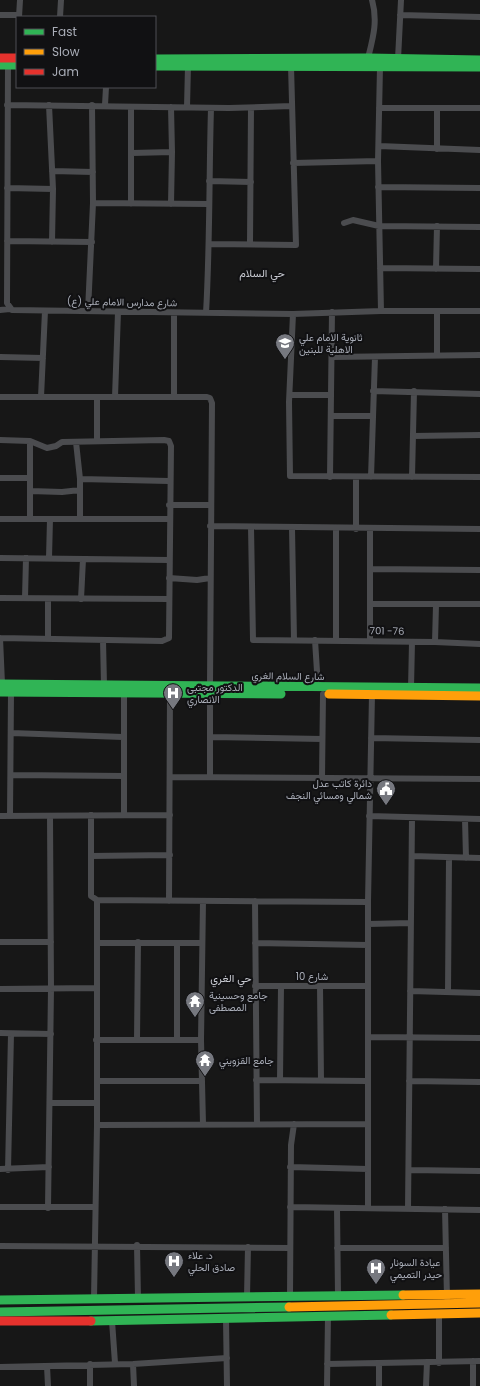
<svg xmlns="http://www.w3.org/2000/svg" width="480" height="1386" font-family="Poppins,Vazirmatn,sans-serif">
  <rect width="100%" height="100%" fill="#171717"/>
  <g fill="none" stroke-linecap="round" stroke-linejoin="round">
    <!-- street -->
    <path stroke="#4b4c4f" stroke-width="6" d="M 0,15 L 19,15
      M 400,15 L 480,17
      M 19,17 L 20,0
      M 60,17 L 61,0
      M 368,58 C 373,38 378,21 372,0
      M 398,59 L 401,0
      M 8,65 L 7,303 L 12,310 L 293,314 L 381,311 L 480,311
      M 380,67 L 378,161 L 381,311
      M 7,105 L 229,108 L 292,106
      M 49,105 L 53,189 L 52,242
      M 105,105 L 106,87
      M 187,107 L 188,66
      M 379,108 L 480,108
      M 379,146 L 480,150
      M 437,149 L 437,109
      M 132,153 L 172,152
      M 293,163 L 378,161
      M 52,171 L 93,172
      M 209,181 L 251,182
      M 378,187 L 480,188
      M 7,188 L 53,189
      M 93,203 L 209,204
      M 131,204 L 131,107
      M 171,204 L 172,152 L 171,107
      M 344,223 L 353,220 L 379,226 L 480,227
      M 7,241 L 92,242
      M 250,243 L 251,108
      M 210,244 L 296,245 L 291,66
      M 380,268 L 480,269
      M 436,269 L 437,226
      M 0,310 L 10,309
      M 88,311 L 93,203 L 92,105
      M 437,312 L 437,355
      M 206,313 C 210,245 209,176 211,108
      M 293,314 L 289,402 L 290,476 L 480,477
      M 0,357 L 43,358
      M 332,357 L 480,355
      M 373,391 L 480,394
      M 290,395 L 331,395
      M 0,397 L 207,397 L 210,398 L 212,403 L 210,685
      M 41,397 L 45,311
      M 97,397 L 97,441
      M 115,397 L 118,312
      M 174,397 L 174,313
      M 331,416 L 372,416
      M 413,436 L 480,435
      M 0,440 L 30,441 L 47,448 L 56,446 L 62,442 L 164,440 L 169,441 L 171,446 L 169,638 L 162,641 L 0,638
      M 76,442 L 80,479 L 80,519
      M 330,477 L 332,312
      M 356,477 L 356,529
      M 371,477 L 375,357
      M 412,477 L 414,391
      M 0,478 L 30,478
      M 80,479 L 169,481
      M 30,491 L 62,492 L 80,490
      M 169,505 L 211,505
      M 0,519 L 169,519
      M 30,519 L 30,441
      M 210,526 L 480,529
      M 251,527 L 253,640 L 435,642 L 480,644
      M 292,528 L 294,640
      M 336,528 L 336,641
      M 0,558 L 169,560
      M 49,558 L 50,519
      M 370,569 L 480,570
      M 169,578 L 197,580 L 210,578
      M 0,598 L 169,599
      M 25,598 L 26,558
      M 81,599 L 83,559
      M 370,604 L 480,604
      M 0,638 L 2,684
      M 48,639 L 48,599
      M 103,640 L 104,685
      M 315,640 L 318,687
      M 370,641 L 370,528
      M 435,642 L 436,605
      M 411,688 L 412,642
      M 210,692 L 210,777
      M 11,733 L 123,737
      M 210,737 L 322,739
      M 371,738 L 480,740
      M 11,775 L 124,776
      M 171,777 L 480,779
      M 322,778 L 323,694
      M 91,815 L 91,896 L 97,900
      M 124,815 L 124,693
      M 0,816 L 170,815
      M 10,816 L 11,693
      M 369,816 L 480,819
      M 465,819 L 466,858
      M 91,856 L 170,855
      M 412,856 L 480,858
      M 169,901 L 170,692
      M 255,901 L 257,1123
      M 368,924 L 411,923
      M 0,942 L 51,942
      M 97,943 L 202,943
      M 255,943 L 368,945
      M 255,986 L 368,986
      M 320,986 L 321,1080
      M 0,989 L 96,988
      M 410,991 L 480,993
      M 448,992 L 449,858
      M 0,1033 L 51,1034
      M 368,1037 L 480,1038
      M 96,1040 L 201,1040
      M 137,1040 L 138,942
      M 177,1040 L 177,943
      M 256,1080 L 367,1081
      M 280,1080 L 281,986
      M 97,1081 L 201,1081
      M 409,1081 L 480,1082
      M 50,1103 L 97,1103
      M 203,1124 L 201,1040 L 203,901
      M 97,1125 L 367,1124
      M 290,1167 L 368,1169
      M 0,1169 L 49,1167
      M 8,1170 L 11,1034
      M 409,1170 L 480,1171
      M 0,1207 L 95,1207
      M 290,1207 L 480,1210
      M 48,1208 L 51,989 L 50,816
      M 337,1208 L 338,1295
      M 368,1208 L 368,902 L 372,694
      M 408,1209 L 412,818
      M 445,1209 L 447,1298
      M 137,1245 L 138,1298
      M 0,1246 L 290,1248
      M 337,1248 L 446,1248
      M 290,1296 L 291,1145 L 294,1124
      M 247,1297 L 248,1247
      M 94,1299 L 97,1125 L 97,900 L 368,902
      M 226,1319 L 227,1386
      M 112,1321 L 115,1363
      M 473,1361 L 473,1386
      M 439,1363 L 439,1313
      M 90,1364 L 90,1386
      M 133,1364 L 134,1386
      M 327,1364 L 480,1361
      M 47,1366 L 48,1386
      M 0,1367 L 133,1364 L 227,1358
      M 327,1386 L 328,1316
      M 379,1386 L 379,1363
      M 426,1386 L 427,1362"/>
    <!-- fast -->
    <path stroke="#30b455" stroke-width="9" d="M 155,59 L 368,58 L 480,60
      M 0,65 L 17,65
      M 155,66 L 480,67
      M 0,684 L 480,688
      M 0,692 L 281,694
      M 0,1300 L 403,1295
      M 0,1312 L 289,1307
      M 91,1321 L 391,1315"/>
    <!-- slow -->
    <path stroke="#ff9f0a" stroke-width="9" d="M 329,694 L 480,696
      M 403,1295 L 480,1294
      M 289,1307 L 480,1303
      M 391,1315 L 480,1313"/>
    <!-- jam -->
    <path stroke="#e5322d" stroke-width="9" d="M 0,58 L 17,58
      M 0,1321 L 91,1321"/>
  </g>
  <!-- icons -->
  <defs>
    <symbol id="school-pin" viewBox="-11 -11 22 30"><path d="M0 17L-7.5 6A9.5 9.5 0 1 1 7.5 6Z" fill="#76787f" stroke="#111113"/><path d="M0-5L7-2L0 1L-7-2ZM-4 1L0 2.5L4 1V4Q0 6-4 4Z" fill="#fff"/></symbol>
    <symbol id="hospital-pin" viewBox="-11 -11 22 30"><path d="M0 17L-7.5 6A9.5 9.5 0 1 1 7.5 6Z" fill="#76787f" stroke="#111113"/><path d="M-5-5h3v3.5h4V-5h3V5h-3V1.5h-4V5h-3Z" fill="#fff"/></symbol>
    <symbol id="civic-pin" viewBox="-11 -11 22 30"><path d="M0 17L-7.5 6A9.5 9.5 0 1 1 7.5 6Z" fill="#76787f" stroke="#111113"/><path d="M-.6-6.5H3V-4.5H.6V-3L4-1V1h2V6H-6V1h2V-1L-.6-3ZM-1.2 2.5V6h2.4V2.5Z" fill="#fff"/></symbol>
    <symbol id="temple-pin" viewBox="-11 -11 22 30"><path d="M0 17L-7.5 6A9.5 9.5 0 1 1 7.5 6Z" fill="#76787f" stroke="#111113"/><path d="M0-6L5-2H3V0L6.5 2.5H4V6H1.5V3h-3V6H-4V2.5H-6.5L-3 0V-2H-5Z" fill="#fff"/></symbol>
  </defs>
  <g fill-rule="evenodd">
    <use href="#school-pin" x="274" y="332" width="22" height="30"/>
    <use href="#hospital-pin" x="162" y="682" width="22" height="30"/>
    <use href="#civic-pin" x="375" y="778" width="22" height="30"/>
    <use href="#temple-pin" x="184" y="990" width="22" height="30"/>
    <use href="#temple-pin" x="194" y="1049" width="22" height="30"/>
    <use href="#hospital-pin" x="163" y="1250" width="22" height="30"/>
    <use href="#hospital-pin" x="365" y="1257" width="22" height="30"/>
  </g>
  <g text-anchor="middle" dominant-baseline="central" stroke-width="4" stroke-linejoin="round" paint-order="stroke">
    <!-- street labels -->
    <g font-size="10" fill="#a9adb7" stroke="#111113">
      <text transform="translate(122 302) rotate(1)">شارع مدارس الامام علي (ع)</text>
      <text transform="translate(387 631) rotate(1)">701 -76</text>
      <text transform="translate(288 676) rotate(1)">شارع السلام الغري</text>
      <text x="312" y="976">شارع 10</text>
    </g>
    <!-- poi labels -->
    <g font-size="10" fill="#a9adb7" stroke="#111113" text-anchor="start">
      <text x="299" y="337">ثانوية الامام علي<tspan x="299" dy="12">الاهلية للبنين</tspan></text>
      <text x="187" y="687">الدكتور مجتبى<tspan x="187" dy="12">الانصاري</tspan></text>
      <text x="372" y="783" text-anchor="end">دائرة كاتب عدل<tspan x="372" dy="12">شمالي ومسائي النجف</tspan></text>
      <text x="209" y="995">جامع وحسينية<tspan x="209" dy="12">المصطفى</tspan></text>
      <text x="219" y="1060">جامع القزويني</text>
      <text x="188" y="1255">د. علاء<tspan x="188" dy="12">صادق الحلي</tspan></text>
      <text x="390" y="1262">عيادة السونار<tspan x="390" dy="12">حيدر التميمي</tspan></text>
    </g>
    <!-- neighbourhood labels -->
    <g font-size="11" fill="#caccd3" stroke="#111113">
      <text x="262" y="273">حي السلام</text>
      <text x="231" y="978">حي الغري</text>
    </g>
  </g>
  <!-- legend -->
  <rect x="16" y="16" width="140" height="72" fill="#111113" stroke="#4e4f55"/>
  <rect x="24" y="29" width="20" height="6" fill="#30b455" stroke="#4e4f55"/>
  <text x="52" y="36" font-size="12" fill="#a9adb7">Fast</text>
  <rect x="24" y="49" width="20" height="6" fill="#ff9f0a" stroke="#4e4f55"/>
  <text x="52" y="56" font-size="12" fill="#a9adb7">Slow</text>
  <rect x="24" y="69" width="20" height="6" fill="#e5322d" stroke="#4e4f55"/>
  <text x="52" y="76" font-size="12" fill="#a9adb7">Jam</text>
</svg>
